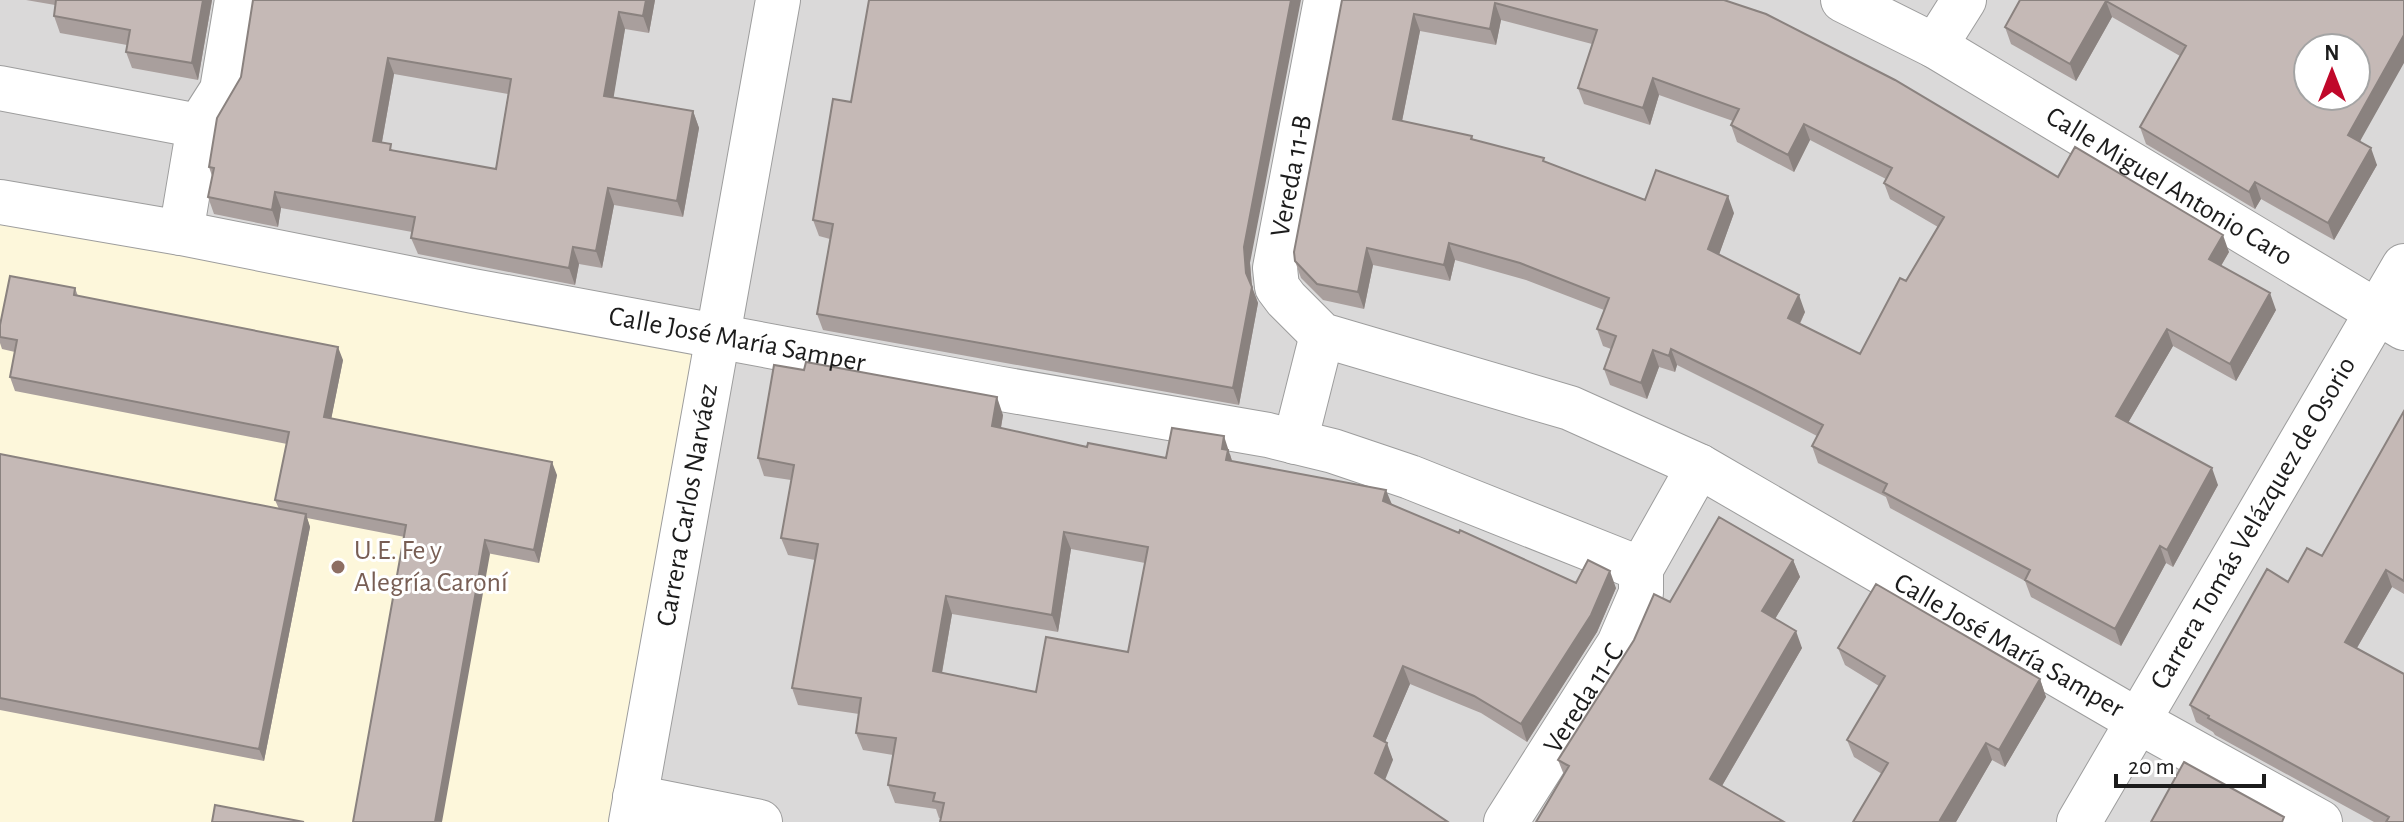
<svg xmlns="http://www.w3.org/2000/svg" width="2404" height="822" font-family="'Alegreya Sans',sans-serif">
  <rect width="100%" height="100%" fill="#ede8e2"/>
  <!-- residential -->
  <path fill="#dad9d9" fill-rule="evenodd" d="M 0,0 L 2404,0 L 2404,822 L 0,822 ZM 2308,48 L 2356,48 L 2356,96 L 2308,96 Z"/>
  <!-- education -->
  <path fill="#fdf7db" d="M 0,202 L 717,337 L 631,822 L 0,822 Z"/>
  <g fill="none" stroke-linecap="round" stroke-linejoin="round">
    <defs>
      <g id="minor">
        <path id="s1" d="M 1326,0 L 1275,268 L 1277,287 L 1286,299 L 1322,335 L 1570,408 L 1699,466 L 2138,721 L 2320,822"/>
        <path id="s2" d="M 1843,0 L 1935,46 L 2404,328"/>
        <path d="M 1935,46 L 1964,0"/>
        <path d="M 0,88 L 199,126"/>
        <path id="s3" d="M 0,202 L 181,233 L 473,291 L 996,388 L 1268,435 L 1333,451 L 1410,477 L 1641,569"/>
        <path d="M 181,233 L 199,126 L 222,90 L 237,0"/>
        <path d="M 1295,442 L 1322,335"/>
        <path d="M 1641,569 L 1699,466"/>
        <path d="M 635,797 L 760,822"/>
        <path id="s4" d="M 631,822 L 778,0"/>
        <path id="s5" d="M 1506,822 L 1619,644 L 1641,593 L 1641,569"/>
        <path id="s6" d="M 2079,822 L 2404,266"/>
      </g>
    </defs>
    <!-- minor casing -->
    <use href="#minor" stroke="#9d9d9d" stroke-width="46"/>
    <!-- minor -->
    <use href="#minor" stroke="#fff" stroke-width="44"/>
  </g>
  <!-- wall -->
  <path fill="#a99f9d" fill-rule="evenodd" d="M 26,0 L 212,0 L 198,80 L 132,68 L 126,52 L 127,45 L 60,33 L 54,16 L 55,5 Z
    M 655,0 L 649,33 L 625,29 L 613,97 L 693,111 L 699,128 L 683,217 L 614,205 L 602,268 L 579,264 L 575,285 L 418,254 L 411,238 L 412,232 L 281,208 L 278,227 L 214,214 L 208,197 L 212,176 L 209,167 L 241,77 ZM 394,74 L 508,94 L 496,169 L 394,151 L 382,142 Z
    M 1342,0 L 1724,0 L 2058,177 L 2229,252 L 2221,266 L 2276,310 L 2236,381 L 2173,346 L 2128,423 L 2218,485 L 2173,567 L 2166,563 L 2121,646 L 2031,597 L 2025,581 L 1890,508 L 1886,497 L 1818,463 L 1812,446 L 1817,436 L 1759,406 L 1677,365 L 1675,372 L 1659,367 L 1647,399 L 1610,385 L 1604,369 L 1611,349 L 1603,346 L 1597,329 L 1604,310 L 1526,280 L 1455,260 L 1450,281 L 1373,265 L 1364,309 L 1323,300 L 1301,278 L 1295,261 ZM 1501,20 L 1592,44 L 1578,88 L 1584,104 L 1650,125 L 1659,95 L 1733,121 L 1731,125 L 1737,142 L 1794,172 L 1810,140 L 1886,179 L 1884,183 L 1890,199 L 1938,227 L 1906,281 L 1860,354 L 1800,324 L 1805,312 L 1719,254 L 1734,213 L 1645,200 L 1545,162 L 1473,139 L 1472,136 L 1402,121 L 1420,31 L 1496,45 Z
    M 2020,0 L 2404,0 L 2360,142 L 2377,165 L 2334,240 L 2261,199 L 2255,209 L 2146,144 L 2140,127 L 2180,56 L 2112,17 L 2076,81 L 2011,44 L 2005,27 Z
    M 851,102 L 1250,263 L 1252,287 L 1258,303 L 1239,405 L 823,330 L 817,314 L 830,239 L 819,236 L 813,220 Z
    M 75,288 L 78,296 L 343,360 L 331,419 L 557,475 L 539,563 L 307,518 L 310,527 L 264,761 L 0,710 L 0,454 L 279,509 L 275,500 L 287,444 L 15,391 L 10,377 L 15,352 L 2,349 L 0,343 L 0,325 Z
    M 2404,411 L 2404,594 L 2392,587 L 2357,648 L 2404,822 L 2374,822 L 2215,735 L 2213,732 L 2196,722 L 2190,705 L 2288,582 L 2322,556 Z
    M 1003,415 L 1001,428 L 1087,447 L 1166,458 L 1230,454 L 1232,461 L 1392,505 L 1576,583 L 1616,588 L 1597,632 L 1527,742 L 1481,713 L 1410,684 L 1385,742 L 1393,760 L 939,818 L 936,809 L 895,803 L 888,785 L 893,755 L 863,750 L 856,733 L 859,714 L 798,705 L 792,688 L 815,560 L 788,555 L 781,538 L 791,480 L 764,476 L 758,458 ZM 1071,549 L 1145,563 L 1128,652 L 1036,692 L 942,673 L 952,614 L 1058,632 Z
    M 1793,560 L 1800,577 L 1775,619 L 1802,648 L 1722,786 L 1564,775 L 1558,760 L 1670,602 Z
    M 1838,648 L 2040,679 L 2046,697 L 2005,767 L 1992,760 L 1956,822 L 1853,822 L 1882,774 L 1854,757 L 1847,740 L 1879,686 L 1845,665 Z"/>
  <!-- shaded-wall -->
  <path fill="#8a827f" d="M 203,0 L 212,0 L 198,80 L 192,63 Z
    M 646,0 L 655,0 L 649,33 L 643,16 Z
    M 1291,0 L 1301,0 L 1250,263 L 1252,287 L 1258,303 L 1239,405 L 1233,388 L 1246,273 L 1244,247 Z
    M 2106,1 L 2112,17 L 2076,81 L 2070,64 Z
    M 1495,3 L 1501,20 L 1496,45 L 1490,29 Z
    M 619,12 L 625,29 L 611,113 L 604,96 Z
    M 1414,14 L 1420,31 L 1399,136 L 1393,119 Z
    M 2404,35 L 2404,63 L 2354,152 L 2348,135 Z
    M 388,58 L 394,74 L 379,158 L 373,141 Z
    M 1653,78 L 1659,95 L 1650,125 L 1643,108 Z
    M 693,111 L 699,128 L 683,217 L 677,201 Z
    M 1804,124 L 1810,140 L 1794,172 L 1788,155 Z
    M 2371,148 L 2377,165 L 2334,240 L 2328,223 Z
    M 2255,182 L 2261,199 L 2255,209 L 2249,192 Z
    M 608,188 L 614,205 L 602,268 L 596,251 Z
    M 275,192 L 281,208 L 278,227 L 272,210 Z
    M 1728,196 L 1734,213 L 1715,266 L 1708,249 Z
    M 2223,235 L 2229,252 L 2215,276 L 2209,259 Z
    M 1449,243 L 1455,260 L 1450,281 L 1444,265 Z
    M 573,247 L 579,264 L 575,285 L 569,268 Z
    M 1367,248 L 1373,265 L 1364,309 L 1358,292 Z
    M 2270,293 L 2276,310 L 2236,381 L 2230,364 Z
    M 1799,295 L 1805,312 L 1794,335 L 1788,318 Z
    M 2167,329 L 2173,346 L 2122,433 L 2116,416 Z
    M 338,347 L 343,360 L 329,430 L 324,417 Z
    M 1671,349 L 1677,365 L 1675,372 L 1669,356 Z
    M 1653,350 L 1659,367 L 1647,399 L 1641,383 Z
    M 997,397 L 1003,415 L 998,444 L 992,426 Z
    M 1224,436 L 1234,467 L 1232,477 L 1222,449 Z
    M 552,462 L 557,475 L 539,563 L 534,550 Z
    M 2212,468 L 2218,485 L 2173,567 L 2167,550 Z
    M 1386,490 L 1393,507 L 1383,501 Z
    M 306,514 L 310,527 L 264,761 L 259,749 Z
    M 1064,532 L 1071,549 L 1058,632 L 1052,615 Z
    M 485,540 L 490,554 L 442,822 L 435,822 Z
    M 2160,546 L 2166,563 L 2121,646 L 2115,629 Z
    M 1793,560 L 1800,577 L 1769,629 L 1762,611 Z
    M 2386,570 L 2392,587 L 2351,658 L 2345,642 Z
    M 1610,571 L 1616,588 L 1597,632 L 1527,742 L 1521,724 Z
    M 946,596 L 952,614 L 939,689 L 933,671 Z
    M 1796,631 L 1802,648 L 1716,796 L 1710,779 Z
    M 1403,666 L 1410,684 L 1380,754 L 1374,736 Z
    M 2040,679 L 2046,697 L 2005,767 L 1999,750 Z
    M 1387,743 L 1393,760 L 1381,790 L 1375,773 Z
    M 1986,743 L 1992,760 L 1956,822 L 1941,822 L 1940,820 Z"/>
  <!-- building -->
  <path fill="#c5b9b6" stroke="#8a827f" stroke-width="2" fill-rule="evenodd" d="M 56,0 L 203,0 L 192,63 L 126,52 L 130,30 L 54,16 Z
    M 253,0 L 646,0 L 643,16 L 619,12 L 604,96 L 693,111 L 677,201 L 608,188 L 596,251 L 573,247 L 569,268 L 411,238 L 415,217 L 275,192 L 272,210 L 208,197 L 214,168 L 209,167 L 217,118 L 241,77 ZM 388,58 L 511,79 L 496,169 L 390,150 L 391,144 L 373,141 Z
    M 869,0 L 1291,0 L 1244,247 L 1246,273 L 1252,287 L 1233,388 L 817,314 L 833,224 L 813,220 L 833,99 L 851,102 Z
    M 1342,0 L 1724,0 L 1766,14 L 1895,80 L 2058,177 L 2075,147 L 2223,235 L 2209,259 L 2270,293 L 2230,364 L 2167,329 L 2116,416 L 2212,468 L 2167,550 L 2160,546 L 2115,629 L 2025,580 L 2030,570 L 1883,492 L 1887,484 L 1812,446 L 1823,425 L 1753,389 L 1671,349 L 1669,356 L 1653,350 L 1641,383 L 1604,369 L 1616,336 L 1597,329 L 1609,298 L 1520,263 L 1449,243 L 1444,265 L 1367,248 L 1358,292 L 1317,284 L 1295,261 L 1294,252 ZM 1495,3 L 1597,30 L 1578,88 L 1643,108 L 1653,78 L 1739,109 L 1731,125 L 1788,155 L 1804,124 L 1892,168 L 1884,183 L 1944,217 L 1906,281 L 1900,278 L 1860,354 L 1788,318 L 1799,295 L 1708,249 L 1728,196 L 1656,170 L 1645,200 L 1543,161 L 1544,158 L 1471,139 L 1472,136 L 1393,119 L 1414,14 L 1490,29 Z
    M 2020,0 L 2404,0 L 2404,35 L 2348,135 L 2371,148 L 2328,223 L 2255,182 L 2249,192 L 2140,127 L 2186,46 L 2106,1 L 2070,64 L 2005,27 ZM 2308,48 L 2356,48 L 2356,96 L 2308,96 Z
    M 10,276 L 75,288 L 74,295 L 338,347 L 324,417 L 552,462 L 534,550 L 485,540 L 435,822 L 353,822 L 406,525 L 275,500 L 289,432 L 10,377 L 17,340 L 0,337 L 0,325 Z
    M 806,362 L 997,397 L 992,426 L 1087,447 L 1088,443 L 1166,458 L 1172,428 L 1224,436 L 1222,449 L 1228,450 L 1226,460 L 1386,490 L 1383,501 L 1459,533 L 1460,530 L 1576,583 L 1588,560 L 1610,571 L 1591,615 L 1521,724 L 1474,696 L 1403,666 L 1374,736 L 1387,743 L 1375,773 L 1448,822 L 940,822 L 944,803 L 933,801 L 935,793 L 888,785 L 896,738 L 856,733 L 861,698 L 792,688 L 818,544 L 781,538 L 794,465 L 758,458 L 774,365 L 804,370 ZM 1064,532 L 1148,547 L 1128,652 L 1046,637 L 1036,692 L 933,671 L 946,596 L 1052,615 Z
    M 2404,411 L 2404,581 L 2386,570 L 2345,642 L 2404,674 L 2404,822 L 2386,822 L 2389,817 L 2208,718 L 2209,716 L 2190,705 L 2267,569 L 2288,582 L 2307,548 L 2322,556 Z
    M 0,454 L 306,514 L 259,749 L 0,698 Z
    M 1719,517 L 1793,560 L 1762,611 L 1796,631 L 1710,779 L 1784,822 L 1536,822 L 1569,766 L 1558,760 L 1634,640 L 1654,594 L 1670,602 Z
    M 1876,584 L 2040,679 L 1999,750 L 1986,743 L 1940,820 L 1944,822 L 1853,822 L 1888,763 L 1847,740 L 1885,676 L 1838,648 Z
    M 2184,762 L 2284,817 L 2282,822 L 2151,822 Z
    M 215,805 L 304,822 L 212,822 Z"/>
  <!-- markers -->
  <circle fill="#8d6e63" stroke="#fff" stroke-width="3" cx="338" cy="567" r="8"/>
  <g text-anchor="middle" dominant-baseline="central" stroke-width="6" stroke-linejoin="round" paint-order="stroke">
    <!-- street labels -->
    <g font-size="28" fill="#1c1c1c" stroke="#fff">
      <text transform="translate(1292 176) rotate(-79)">Vereda 11-B</text>
      <text stroke="none"><textPath href="#s2" startOffset="376">Calle Miguel Antonio Caro</textPath></text>
      <text stroke="none"><textPath href="#s3" startOffset="750">Calle José María Samper</textPath></text>
      <text stroke="none"><textPath href="#s4" startOffset="322">Carrera Carlos Narváez</textPath></text>
      <text stroke="none"><textPath href="#s6" startOffset="346">Carrera Tomás Velázquez de Osorio</textPath></text>
      <text stroke="none"><textPath href="#s1" startOffset="1116">Calle José María Samper</textPath></text>
      <text stroke="none"><textPath href="#s5" startOffset="146">Vereda 11-C</textPath></text>
    </g>
    <!-- education labels -->
    <g font-size="28" fill="#785e54" stroke="#fff" text-anchor="start">
      <text x="354" y="551">U.E. Fe y<tspan x="354" dy="32">Alegría Caroní</tspan></text>
    </g>
  </g>
  <!-- north arrow -->
  <g transform="translate(2332 72)"><circle r="38" fill="#ffffff" stroke="#a4a4a4" stroke-width="2"/>
  <path d="M0-6L14 30L0 20L-14 30Z" fill="#c0082a"/>
  <text y="-12" font-size="22" font-weight="bold" text-anchor="middle" fill="#1c1c1c">N</text>
  </g>
  <!-- scale -->
  <path d="M2116 774v12h148v-12" fill="none" stroke="#1c1c1c" stroke-width="4"/>
  <text x="2128" y="774" font-size="24" fill="#1c1c1c" stroke="#ffffff" stroke-width="6" paint-order="stroke">20 m</text>
</svg>
